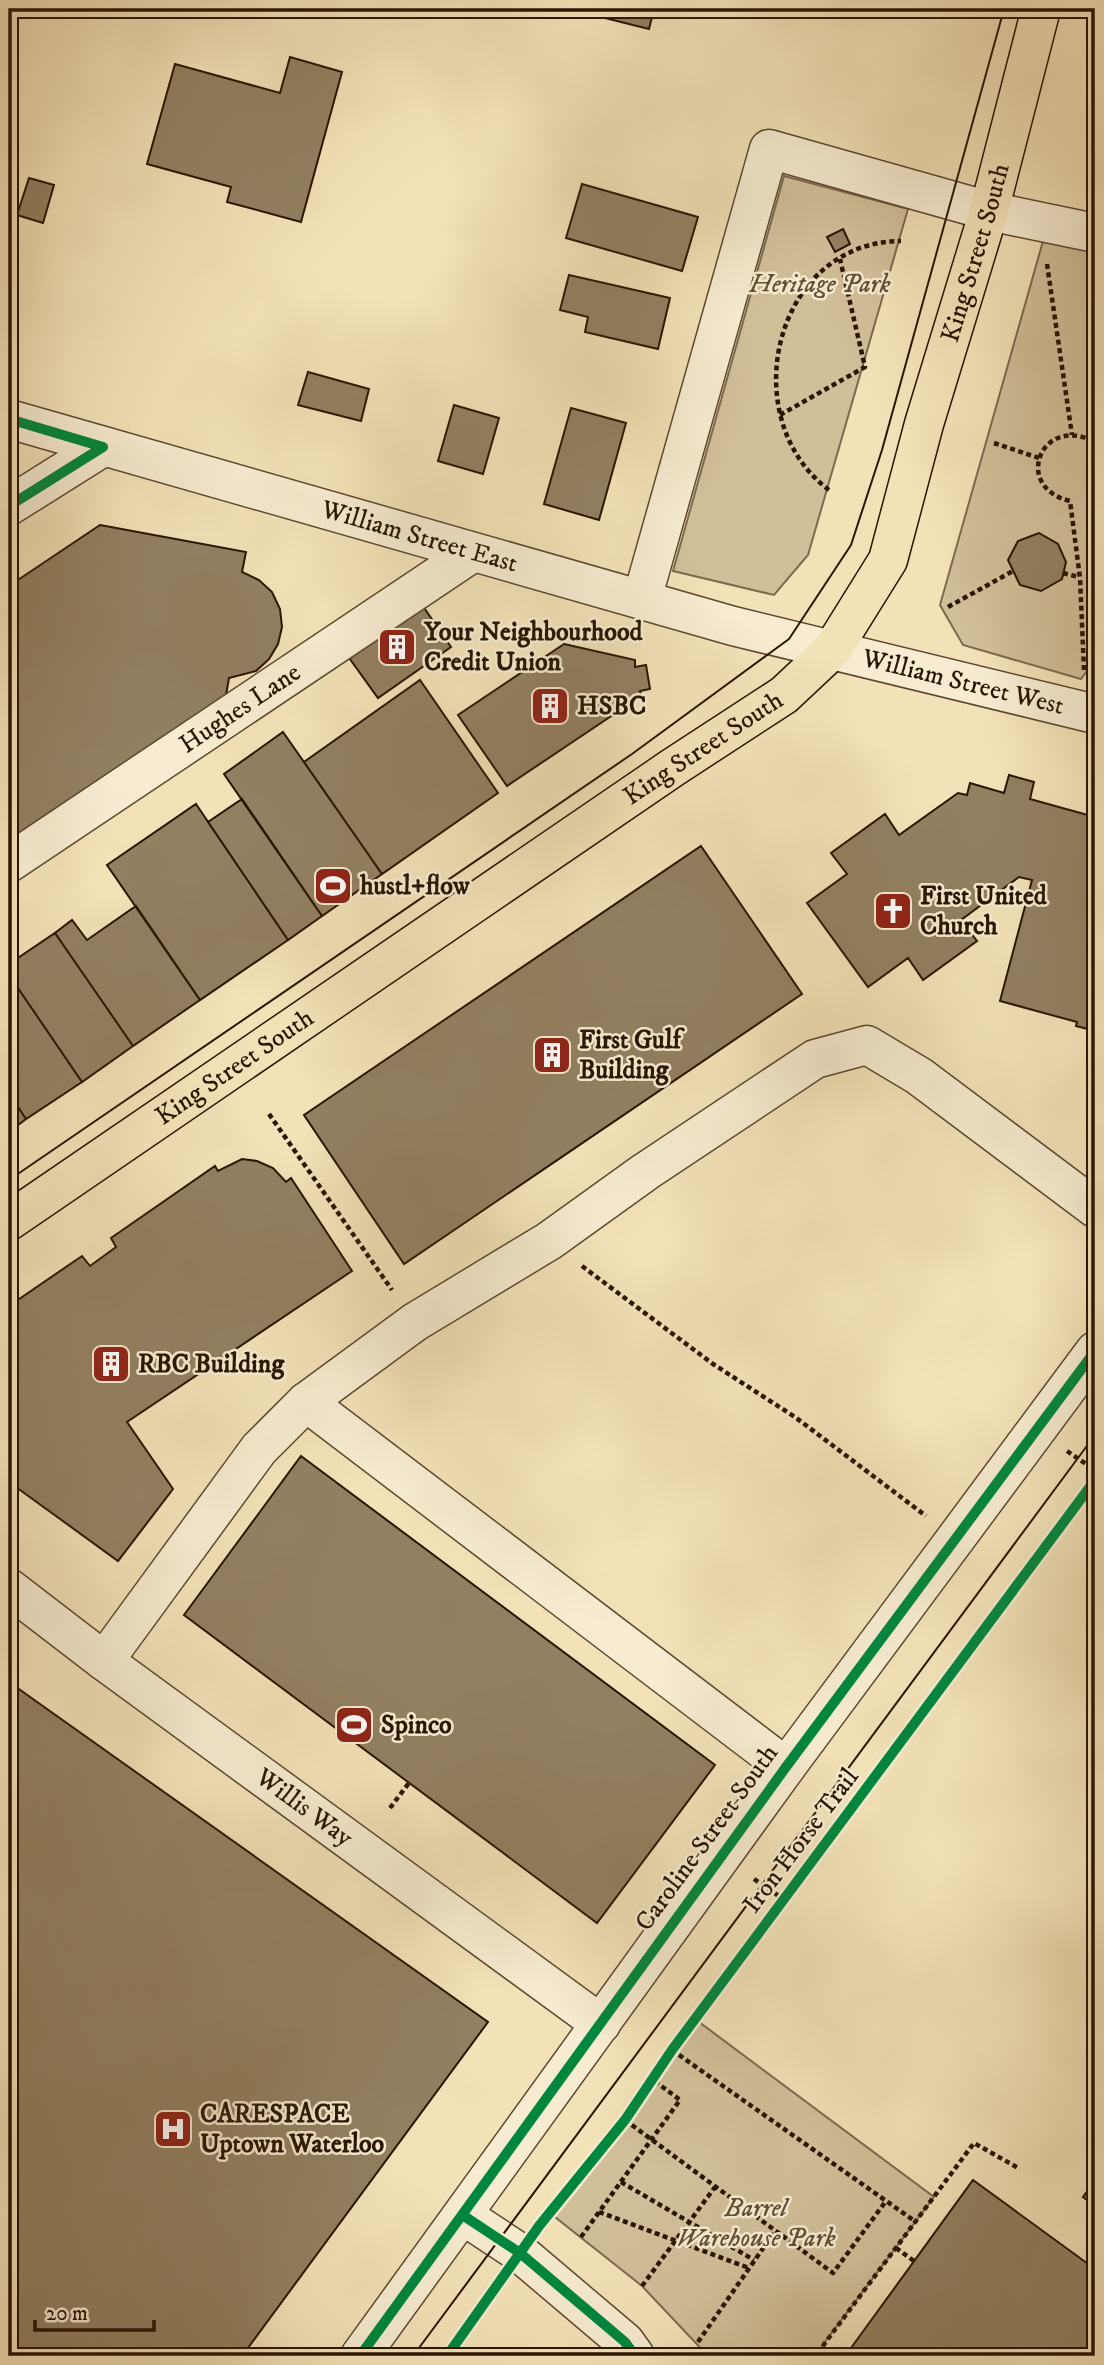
<svg xmlns="http://www.w3.org/2000/svg" width="1104" height="2365" font-family="'IM FELL DW Pica',serif">
  <rect width="100%" height="100%" fill="#f3e2b8"/>
  <filter id="stains"><feTurbulence type="fractalNoise" baseFrequency=".00286" numOctaves="4"/><feColorMatrix values="0 0 0 0 .2 0 0 0 0 .09 0 0 0 0 .02 0 0 0 .5 -.17"/></filter>
  <radialGradient id="worn" r=".72"><stop offset=".6" stop-color="#630" stop-opacity="0"/><stop offset="1" stop-color="#630" stop-opacity=".3"/></radialGradient>
  <!-- green -->
  <path fill="#d1bf99" stroke="#7d6a4e" stroke-width="2" d="M 784,176 L 908,209 L 808,555 L 774,595 L 673,571 Z
    M 1045,234 L 1095,250 L 1095,660 L 1081,679 L 963,645 L 940,605 Z
    M 695,2019 L 934,2197 L 822,2346 L 835,2356 L 708,2356 L 642,2286 L 550,2213 L 625,2120 Z"/>
  <!-- building -->
  <path fill="#928061" stroke="#291502" stroke-width="2" d="M 569,9 L 654,9 L 649,29 Z
    M 290,57 L 342,72 L 301,222 L 227,202 L 231,187 L 147,164 L 175,64 L 280,93 Z
    M 29,178 L 54,185 L 43,223 L 17,215 Z
    M 582,184 L 698,217 L 682,271 L 566,238 Z
    M 843,229 L 850,244 L 835,252 L 827,237 Z
    M 569,275 L 670,298 L 658,349 L 585,332 L 588,317 L 560,310 Z
    M 308,372 L 369,389 L 361,421 L 298,405 Z
    M 454,405 L 499,418 L 483,474 L 438,461 Z
    M 571,408 L 626,423 L 599,520 L 544,504 Z
    M 100,525 L 246,552 L 242,572 L 259,580 L 272,592 L 280,609 L 282,627 L 278,644 L 269,659 L 256,671 L 229,678 L 225,701 L 9,845 L 9,586 Z
    M 1039,533 L 1058,544 L 1066,562 L 1062,579 L 1041,591 L 1020,585 L 1008,560 L 1018,541 Z
    M 416,596 L 451,647 L 378,698 L 342,648 Z
    M 564,644 L 635,660 L 635,667 L 646,665 L 650,689 L 640,691 L 641,696 L 507,786 L 458,715 Z
    M 420,680 L 498,793 L 382,874 L 304,762 Z
    M 283,732 L 382,874 L 322,916 L 224,774 Z
    M 1009,775 L 1034,782 L 1030,799 L 1095,817 L 1095,1031 L 1076,1026 L 1077,1022 L 1000,1001 L 1032,880 L 1019,877 L 961,920 L 977,941 L 923,980 L 908,958 L 868,987 L 807,903 L 847,874 L 831,853 L 885,814 L 899,835 L 958,793 L 967,795 L 970,783 L 1004,793 Z
    M 242,799 L 322,916 L 288,940 L 208,822 Z
    M 196,804 L 288,940 L 200,1000 L 107,865 Z
    M 701,846 L 802,994 L 404,1264 L 304,1115 Z
    M 136,906 L 200,1000 L 133,1046 L 55,933 L 72,920 L 87,940 Z
    M 55,933 L 133,1046 L 82,1082 L 9,975 L 9,964 Z
    M 9,975 L 82,1082 L 26,1119 L 9,1093 Z
    M 9,1093 L 26,1119 L 9,1132 Z
    M 242,1159 L 257,1161 L 273,1168 L 286,1182 L 291,1178 L 352,1271 L 127,1422 L 173,1489 L 118,1561 L 9,1482 L 9,1306 L 82,1256 L 90,1266 L 116,1247 L 111,1238 L 215,1166 L 218,1171 Z
    M 301,1456 L 715,1765 L 597,1923 L 184,1615 Z
    M 9,1682 L 488,2022 L 242,2356 L 9,2356 Z
    M 973,2180 L 1095,2269 L 1095,2356 L 863,2356 L 851,2348 Z
    M 1095,2180 L 1095,2206 L 1083,2197 Z"/>
  <g fill="none" stroke-linecap="round" stroke-linejoin="round">
    <defs>
      <g id="minor">
        <path id="s1" d="M 9,419 L 733,626 L 1095,714"/>
        <path d="M 9,506 L 103,447"/>
        <path d="M 642,599 L 769,149 L 989,211 L 1095,233"/>
        <path id="s2" d="M 9,863 L 472,553"/>
        <path d="M 306,1402 L 786,1767"/>
        <path id="s3" d="M 9,1588 L 104,1661 L 601,2024"/>
        <path d="M 104,1661 L 259,1449 L 306,1402 L 415,1322 L 549,1241 L 645,1172 L 815,1059 L 867,1045 L 919,1076 L 1095,1208"/>
        <path d="M 464,2216 L 520,2253 L 625,2342 L 635,2356"/>
        <path d="M 360,2356 L 786,1767 L 1095,1351"/>
      </g>
      <g id="major">
        <path id="s4" d="M 9,1221 L 672,768 L 784,695 L 832,650 L 888,560 L 924,424 L 989,211 L 1041,9"/>
      </g>
    </defs>
    <!-- minor casing -->
    <use href="#minor" stroke="#5c4830" stroke-width="41"/>
    <!-- major casing -->
    <use href="#major" stroke="#291502" stroke-width="41"/>
    <!-- path -->
    <path stroke="#291502" stroke-width="4.5" stroke-dasharray="5 3.5" stroke-linecap="butt" d="M 1047,264 L 1072,435
      M 780,415 L 865,367 L 840,259
      M 994,443 L 1039,458
      M 829,490 C 733,418 774,242 901,241
      M 1063,573 L 1079,577
      M 948,607 L 1013,571
      M 1084,670 L 1080,578 L 1070,501 C 1012,487 1041,415 1093,441 L 1095,437
      M 269,1114 L 392,1290
      M 582,1266 L 713,1364 L 795,1417 L 926,1516
      M 1067,1451 L 1095,1470
      M 390,1808 L 409,1783
      M 754,1879 L 786,1901
      M 672,2050 L 916,2222
      M 625,2120 L 833,2273 L 886,2201
      M 621,2182 L 754,2260
      M 599,2212 L 749,2268
      M 581,2237 L 680,2100 L 652,2079
      M 896,2248 L 914,2261
      M 642,2286 L 715,2187
      M 698,2342 L 775,2231
      M 835,2356 L 822,2347 L 974,2143 L 1020,2169"/>
    <!-- minor -->
    <use href="#minor" stroke="#f7ecd1" stroke-width="38"/>
    <!-- major -->
    <use href="#major" stroke="#f3e2b8" stroke-width="38"/>
    <!-- tram -->
    <path stroke="#291502" stroke-width="2" d="M 9,1180 L 632,754 L 789,639 L 851,545 L 882,450 L 1004,9
      M 413,2356 L 1095,1435"/>
    <defs>
      <path id="cycleway" d="M 9,419 L 103,447
        M 9,506 L 103,447
        M 464,2216 L 520,2253 L 625,2342 L 635,2356
        M 360,2356 L 786,1767 L 1095,1351
        M 447,2356 L 539,2226 L 625,2120 L 672,2050 L 1095,1480"/>
    </defs>
    <!-- cycleway casing -->
    <use href="#cycleway" stroke="#f7ecd1" stroke-width="15"/>
    <!-- cycleway -->
    <use href="#cycleway" stroke="#00873e" stroke-width="10"/>
  </g>
  <!-- icons -->
  <defs>
    <symbol id="building-square" viewBox="-11 -11 22 22"><rect x="-9" y="-9" width="18" height="18" rx="4" fill="#8f2418" stroke="#f7ecd1"/><path d="M-4-6H4V6H1V3H-1V6H-4ZM-2.5-4.3h1.7v1.8h-1.7ZM.8-4.3h1.7v1.8H.8ZM-2.5-1h1.7V.8h-1.7ZM.8-1h1.7V.8H.8Z" fill="#fff"/></symbol>
    <symbol id="stadium-square" viewBox="-11 -11 22 22"><rect x="-9" y="-9" width="18" height="18" rx="4" fill="#8f2418" stroke="#f7ecd1"/><path d="M0-5a6.5 5 0 1 0 0 10a6.5 5 0 1 0 0-10ZM-3.5-1.8h7v3.6h-7Z" fill="#fff"/></symbol>
    <symbol id="church-square" viewBox="-11 -11 22 22"><rect x="-9" y="-9" width="18" height="18" rx="4" fill="#8f2418" stroke="#f7ecd1"/><path d="M-1.2-6h2.4v3.5h3.3v2.4h-3.3V6h-2.4V-.1h-3.3v-2.4h3.3Z" fill="#fff"/></symbol>
    <symbol id="hospital-square" viewBox="-11 -11 22 22"><rect x="-9" y="-9" width="18" height="18" rx="4" fill="#8f2418" stroke="#f7ecd1"/><path d="M-5-5h3v3.5h4V-5h3V5h-3V1.5h-4V5h-3Z" fill="#fff"/></symbol>
  </defs>
  <g fill-rule="evenodd">
    <use href="#building-square" x="375" y="625" width="44" height="44"/>
    <use href="#building-square" x="528" y="684" width="44" height="44"/>
    <use href="#stadium-square" x="311" y="864" width="44" height="44"/>
    <use href="#church-square" x="871" y="889" width="44" height="44"/>
    <use href="#building-square" x="530" y="1033" width="44" height="44"/>
    <use href="#building-square" x="89" y="1342" width="44" height="44"/>
    <use href="#stadium-square" x="332" y="1703" width="44" height="44"/>
    <use href="#hospital-square" x="151" y="2107" width="44" height="44"/>
  </g>
  <g text-anchor="middle" dominant-baseline="central" stroke-width="5" stroke-linejoin="round" paint-order="stroke">
    <!-- street labels -->
    <g font-size="26" fill="#291502" stroke="#f7ecd1">
      <text stroke="none"><textPath href="#s4" startOffset="1428">King Street South</textPath></text>
      <text stroke="none"><textPath href="#s1" startOffset="427">William Street East</textPath></text>
      <text stroke="none"><textPath href="#s1" startOffset="990">William Street West</textPath></text>
      <text stroke="none"><textPath href="#s2" startOffset="278">Hughes Lane</textPath></text>
      <text stroke="none"><textPath href="#s4" startOffset="840">King Street South</textPath></text>
      <text stroke="none"><textPath href="#s4" startOffset="273">King Street South</textPath></text>
      <text stroke="none"><textPath href="#s3" startOffset="368">Willis Way</textPath></text>
      <text transform="translate(707 1838) rotate(-54)">Caroline Street South</text>
      <text transform="translate(801 1841) rotate(-53)">Iron Horse Trail</text>
    </g>
    <!-- park labels -->
    <g font-size="26" font-style="italic" fill="#645037" stroke="#f7ecd1">
      <text x="820" y="284">Heritage Park</text>
      <text x="756" y="2208">Barrel<tspan x="756" dy="30">Warehouse Park</tspan></text>
    </g>
    <!-- poi labels -->
    <g font-size="26" font-weight="bold" fill="#291502" stroke="#f7ecd1" text-anchor="start">
      <text x="424" y="632">Your Neighbourhood<tspan x="424" dy="30">Credit Union</tspan></text>
      <text x="577" y="706">HSBC</text>
      <text x="360" y="886">hustl+flow</text>
      <text x="920" y="896">First United<tspan x="920" dy="30">Church</tspan></text>
      <text x="579" y="1040">First Gulf<tspan x="579" dy="30">Building</tspan></text>
      <text x="138" y="1364">RBC Building</text>
      <text x="381" y="1725">Spinco</text>
      <text x="200" y="2114">CARESPACE<tspan x="200" dy="30">Uptown Waterloo</tspan></text>
    </g>
  </g>
  <!-- margin -->
  <rect width="1104" height="2365" fill="none" stroke="#f3e2b8" stroke-width="35"/>
  <rect x="10" y="10" width="1083" height="2344" fill="none" stroke="#291502" stroke-width="3.5"/>
  <rect x="18" y="18" width="1069" height="2330" fill="none" stroke="#291502" stroke-width="2"/>
  <!-- scale -->
  <path d="M35 2320v10h119v-10" fill="none" stroke="#291502" stroke-width="3.5"/>
  <text x="46" y="2320" font-size="21" fill="#291502" stroke="#f7ecd1" stroke-width="5" paint-order="stroke">20 m</text>
  <rect width="100%" height="100%" filter="url(#stains)"/>
  <rect width="100%" height="100%" fill="url(#worn)"/>
</svg>
